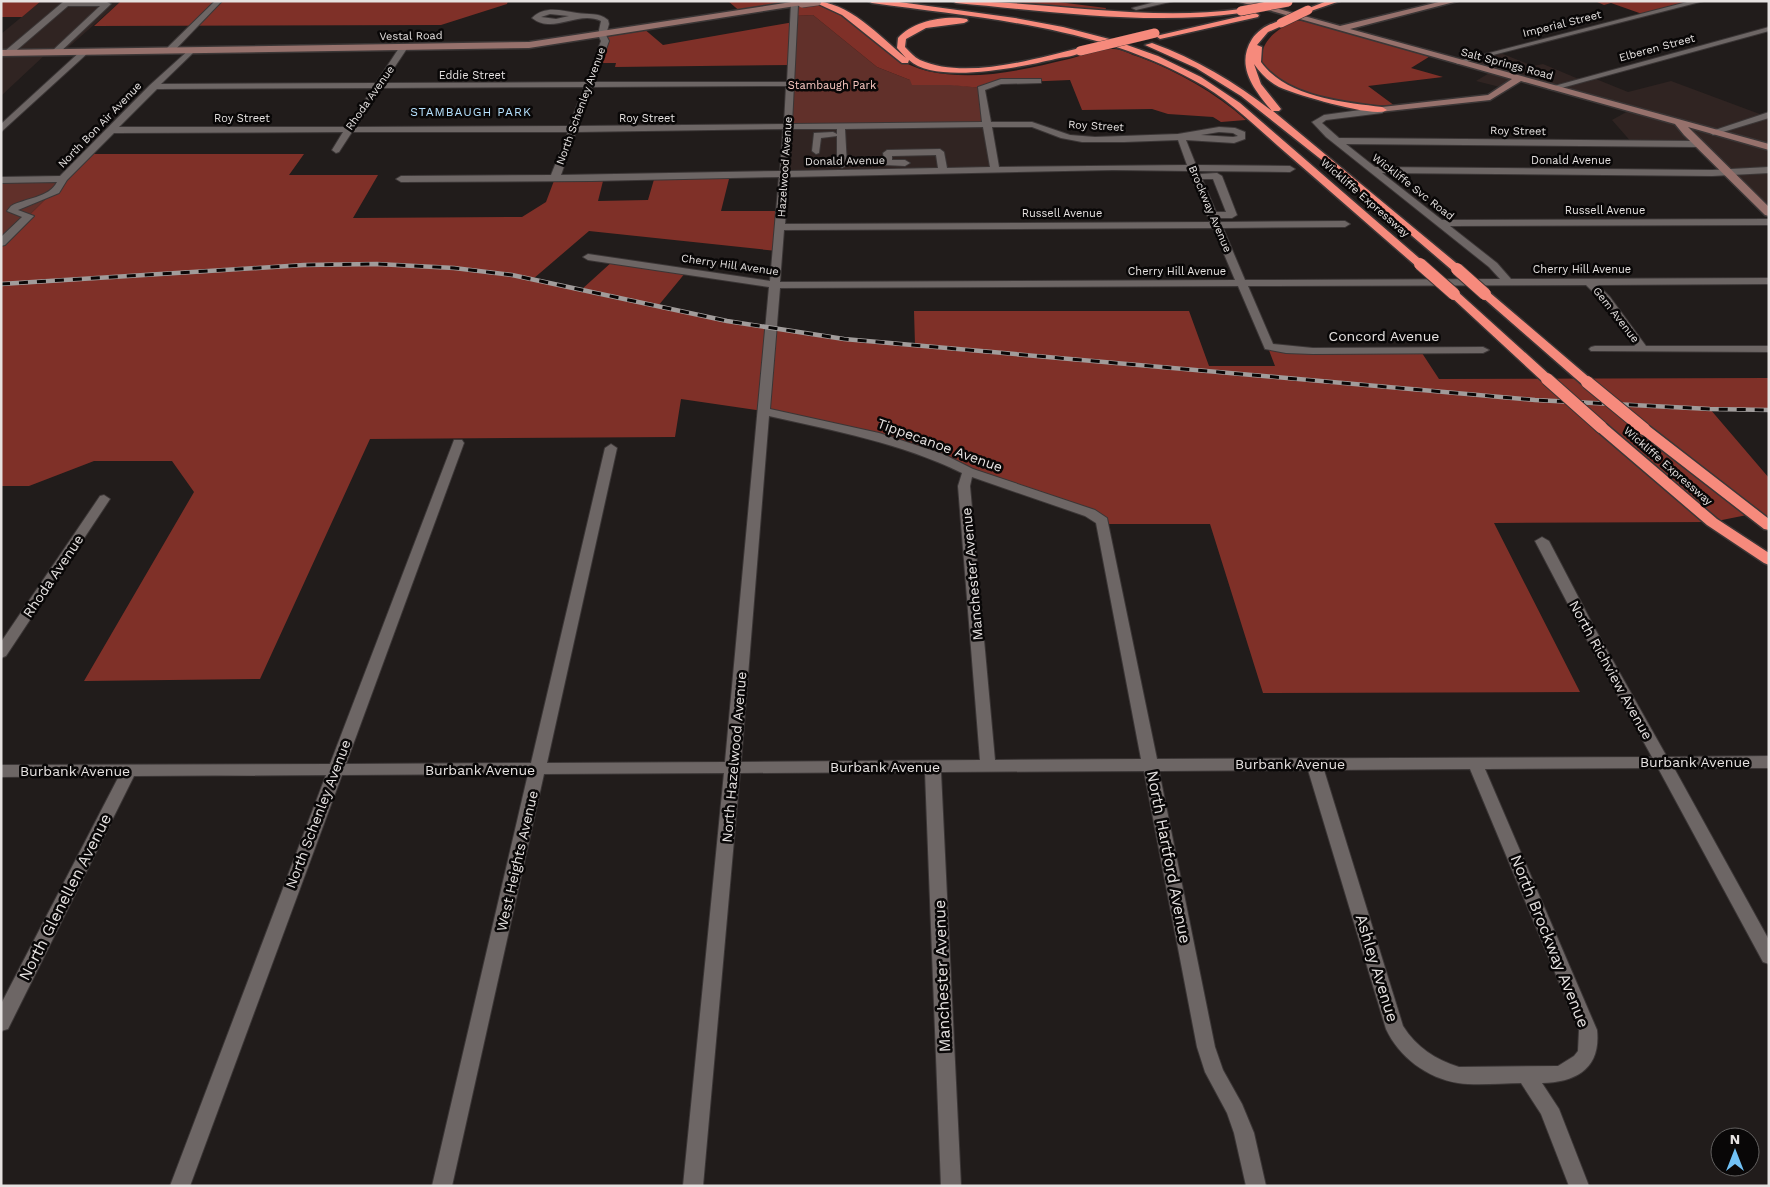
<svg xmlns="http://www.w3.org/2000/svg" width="1770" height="1187" font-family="'Work Sans',sans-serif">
  <rect width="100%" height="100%" fill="#211c1b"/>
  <!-- built -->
  <path fill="#302422" d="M 41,1 L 121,1 L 63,52 L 48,52 L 1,96 L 1,34 Z
    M 1498,52 L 1533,66 L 1543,64 L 1581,80 L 1591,77 L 1628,92 L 1671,81 L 1765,116 L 1769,115 L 1769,213 L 1698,144 L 1633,144 L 1612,120 L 1630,110 L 1518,79 L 1504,88 L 1476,81 L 1491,72 L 1458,62 Z
    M 987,125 L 995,169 L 784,173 L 788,127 Z"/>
  <!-- green -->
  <path fill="#61302a" d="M 813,15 L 877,67 L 910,80 L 982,88 L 987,125 L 788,127 L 794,16 Z
    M 1,180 L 47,180 L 62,183 L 1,243 Z"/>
  <!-- forest -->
  <path fill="#7f3028" d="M 1,1 L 41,1 L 22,17 L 1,17 Z
    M 121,1 L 508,1 L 507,4 L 441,25 L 94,26 Z
    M 728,1 C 750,1 799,0 819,4 C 860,19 882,60 927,71 C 976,82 1022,70 1069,59 C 1081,56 1102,48 1114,49 C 1122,49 1131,55 1139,57 C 1179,72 1214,92 1246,120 L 1221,122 L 1213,117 L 1168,114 L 1152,109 L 1082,110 L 1070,80 L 998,83 L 982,88 L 950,85 L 912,85 L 910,80 L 877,67 L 813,15 L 794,16 L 794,5 L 742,13 Z
    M 987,1 L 1050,1 L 1106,8 L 1105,11 Z
    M 1595,1 L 1701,1 L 1645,15 L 1611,3 L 1604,5 Z
    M 1296,20 L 1321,24 L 1432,55 L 1411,68 L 1443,77 L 1368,86 L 1395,106 C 1369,107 1254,94 1262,54 C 1265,36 1282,27 1296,20 Z
    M 794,22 L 792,65 L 615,67 L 616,63 L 597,63 L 605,41 L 602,35 L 643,28 L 663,45 Z
    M 87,154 L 304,154 L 289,175 L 378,175 L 353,218 L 522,217 L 546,202 L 555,178 L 604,177 L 598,201 L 648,200 L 655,176 L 730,175 L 721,211 L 782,211 L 777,251 L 589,231 L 533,279 L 581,290 L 613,261 L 686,272 L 658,306 C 743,324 828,337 915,345 L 914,311 L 1189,311 L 1209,366 L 1275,366 L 1267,345 L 1272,348 L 1420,350 L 1439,379 L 1769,378 L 1769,410 L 1710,409 L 1769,478 L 1769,526 L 1752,514 L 1712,522 L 1494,523 L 1580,692 L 1263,693 L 1210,524 L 1102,524 L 1102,521 L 939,457 L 763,411 L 681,399 L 675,437 L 370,439 L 260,679 L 84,681 L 194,492 L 172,461 L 94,461 L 29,486 L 1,486 L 1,243 L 62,183 Z"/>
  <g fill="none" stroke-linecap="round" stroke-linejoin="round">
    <defs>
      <path id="street" d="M 215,1 L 222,1 L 173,52 L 167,52 L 167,48 Z
        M 1159,1 L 1174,1 L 1136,10 L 1132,8 Z
        M 1691,1 L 1704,1 L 1458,64 L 1454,62 Z
        M 63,2 L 107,2 L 111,4 L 58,54 L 51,52 L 100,6 L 68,6 L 11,55 L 5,55 L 5,51 Z
        M 791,3 L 798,5 L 792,124 L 982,122 L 978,87 L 1001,79 L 1041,79 L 1041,83 L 1001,84 L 985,90 L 991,122 L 1032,122 L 1070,135 L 1095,137 L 1178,134 L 1219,127 L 1235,128 L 1245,132 L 1245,139 L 1234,143 L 1186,140 L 1196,165 L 1290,166 L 1295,169 L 1290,172 L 1198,171 L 1199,174 L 1217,173 L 1222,176 L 1237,215 L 1232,218 L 1218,218 L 1220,222 L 1345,221 L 1350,224 L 1345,227 L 1223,228 L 1245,280 L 1500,279 L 1489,267 L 1326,137 L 1312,122 L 1324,115 L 1382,107 L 1386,110 L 1382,113 L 1326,120 L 1322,123 L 1339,138 L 1698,141 L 1702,144 L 1698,147 L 1346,144 L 1375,167 L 1712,170 L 1769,167 L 1769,173 L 1712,176 L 1382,173 L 1442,220 L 1769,219 L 1769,225 L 1450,226 L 1497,263 L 1511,279 L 1769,278 L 1769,284 L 1598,285 L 1610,297 L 1646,346 L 1769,346 L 1769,352 L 1591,351 L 1589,349 L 1591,347 L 1595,346 L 1635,346 L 1602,301 L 1586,285 L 1248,286 L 1273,344 L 1313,348 L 1483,347 L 1489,350 L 1483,353 L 1313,354 L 1286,353 L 1265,349 L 1238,286 L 780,288 L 770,409 L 879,433 L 943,454 L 973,469 L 1095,510 L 1107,518 L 1157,759 L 1652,757 L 1581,629 L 1535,541 L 1542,537 L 1549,541 L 1595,629 L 1667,757 L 1769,756 L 1769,768 L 1674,768 L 1769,940 L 1769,964 L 1763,962 L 1658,768 L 1485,769 L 1597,1030 C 1601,1068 1577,1082 1542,1083 L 1559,1109 L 1589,1186 L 1569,1186 L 1541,1114 L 1521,1083 C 1501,1083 1478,1086 1458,1083 C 1427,1078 1399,1057 1386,1029 L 1308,770 L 1159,771 L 1215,1047 L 1223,1070 L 1242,1104 L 1254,1133 L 1266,1186 L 1246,1186 L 1234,1133 L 1227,1113 L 1205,1072 L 1197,1047 L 1144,771 L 941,772 L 961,1186 L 941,1186 L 925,772 L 740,773 L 703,1186 L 683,1186 L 724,773 L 544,774 L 452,1186 L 432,1186 L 528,774 L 342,775 L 190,1186 L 170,1186 L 326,775 L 134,776 L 8,1029 L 1,1031 L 1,1004 L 119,776 L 1,777 L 1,765 L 330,764 L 454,440 L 462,440 L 464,443 L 346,764 L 531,763 L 605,448 L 611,444 L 617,448 L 547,763 L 725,762 L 769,287 L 588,260 L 583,257 L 588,254 L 770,281 L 779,177 L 592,181 L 401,182 L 396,179 L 401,176 L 551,175 L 568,132 L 352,132 L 339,152 L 336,153 L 332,150 L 343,132 L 114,133 L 67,180 L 59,193 L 18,210 L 34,216 L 5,245 L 1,246 L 1,237 L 22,217 L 7,211 L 11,206 C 25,198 49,198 57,182 L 1,183 L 1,177 L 60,176 L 150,85 L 191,48 L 195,50 L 194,52 L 161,84 L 376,83 L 401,45 L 404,45 L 408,47 L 384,83 L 586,82 L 601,41 L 598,35 L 601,21 C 577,10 554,35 532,18 C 545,5 562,11 577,13 C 588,15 599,12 608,20 L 609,24 L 606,35 L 609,41 L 594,82 L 787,82 ZM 550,14 L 569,16 L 556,19 L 541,17 ZM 786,86 L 784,124 L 578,126 L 592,87 ZM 584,87 L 569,126 L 356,127 L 381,88 ZM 373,88 L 347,127 L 119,127 L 157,89 ZM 983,127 L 990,167 L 947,168 L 944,152 L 940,149 L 887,150 L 883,153 L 885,165 L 905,166 L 910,163 L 905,160 L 892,160 L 892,156 L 936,155 L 938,168 L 789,171 L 792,129 L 837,129 L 837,134 L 833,132 L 814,133 L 812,151 L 816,154 L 819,153 L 821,138 L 837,136 L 837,165 L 842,168 L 847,165 L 845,129 ZM 992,127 L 1032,127 L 1061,138 L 1082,142 L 1124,142 L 1178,140 L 1187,165 L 999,167 ZM 783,129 L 780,171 L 561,175 L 576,132 ZM 1219,132 L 1233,133 L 1238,136 L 1233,137 L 1201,135 ZM 1113,170 L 1189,171 L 1210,222 L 785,224 L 789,177 ZM 1202,179 L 1213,179 L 1226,212 L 1216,212 ZM 1213,228 L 1235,280 L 780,282 L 784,230 ZM 769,416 C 835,431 901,443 962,473 L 958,486 L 980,760 L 741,762 ZM 972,477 L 1085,516 L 1096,523 L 1141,759 L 995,760 L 970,486 ZM 1470,769 L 1579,1030 L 1578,1051 L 1574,1056 L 1558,1066 L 1459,1067 C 1436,1060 1416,1047 1403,1026 L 1324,770 Z
        M 1769,27 L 1769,31 L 1554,90 L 1547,88 Z
        M 83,49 L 90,51 L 1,132 L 1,124 Z
        M 1769,112 L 1769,118 L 1713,135 L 1709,132 Z
        M 104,495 L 110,499 L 6,656 L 1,658 L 1,642 L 100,496 Z"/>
      <path id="secondary" d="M 798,1 L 806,3 L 802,5 L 529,48 L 1,56 L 1,50 L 529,42 Z
        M 1236,1 L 1250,1 L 1340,26 L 1443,1 L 1458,1 L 1350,29 L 1769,144 L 1769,150 L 1688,127 L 1769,207 L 1769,216 L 1765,215 L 1684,135 L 1675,124 L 1521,81 L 1490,100 L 1379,112 L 1379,108 L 1382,107 L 1488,95 L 1512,79 Z"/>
      <path id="highway" d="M 812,1 C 849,1 879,36 906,58 L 897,48 L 898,38 C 913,21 945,15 967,19 L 968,21 L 964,23 L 926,28 L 906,39 L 905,47 C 910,52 914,57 920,60 C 965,80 1034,59 1080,48 L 1084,51 C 1077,56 1064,57 1055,59 C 1022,67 935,85 909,60 L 908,63 L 902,63 L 842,15 Z
        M 868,1 L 892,1 L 1015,18 L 1063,27 L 1113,40 L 1158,56 L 1201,77 L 1240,103 L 1426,264 L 1424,266 L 1416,266 C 1372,228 1329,190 1285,152 C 1256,127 1228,98 1193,80 C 1095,26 981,18 872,3 Z
        M 952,1 C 1049,1 1145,22 1241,9 L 1245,11 L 1241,13 C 1150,26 1048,11 956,3 Z
        M 1327,1 L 1340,1 L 1308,12 L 1304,10 Z
        M 1255,13 L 1259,15 L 1258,17 L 1160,39 L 1156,36 Z
        M 1281,21 L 1285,23 L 1284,25 L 1268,32 L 1257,45 L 1262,47 L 1261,62 C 1286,97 1343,102 1382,107 L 1387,110 C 1376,119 1294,94 1279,87 C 1268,81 1261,74 1254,64 L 1261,84 L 1281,109 L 1279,111 L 1273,111 L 1461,267 L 1463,269 L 1461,271 L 1453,271 L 1342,176 L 1241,96 L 1196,68 L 1145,45 L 1152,43 C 1196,59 1235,82 1272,111 C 1254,90 1235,66 1252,39 C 1259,29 1270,23 1281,21 Z
        M 1454,291 L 1458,292 L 1551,376 L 1553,379 L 1551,382 L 1543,382 L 1450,296 L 1448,294 Z
        M 1485,291 L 1489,292 L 1591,379 L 1593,382 L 1591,385 L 1583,385 L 1481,296 L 1479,294 Z
        M 1601,423 L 1606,424 L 1717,519 L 1769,553 L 1769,565 L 1764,563 L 1707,525 L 1596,430 L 1594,427 L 1596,424 Z
        M 1644,425 L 1649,426 L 1769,519 L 1769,530 L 1764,529 L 1639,432 L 1637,429 Z"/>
    </defs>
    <!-- street casing -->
    <use href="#street" stroke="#3b3636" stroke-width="2"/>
    <!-- secondary casing -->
    <use href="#secondary" stroke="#3b3636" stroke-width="3"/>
    <!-- highway casing -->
    <use href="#highway" stroke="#3b3636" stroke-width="3"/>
    <!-- street -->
    <use href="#street" fill="#6d6665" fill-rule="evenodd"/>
    <!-- secondary -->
    <use href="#secondary" fill="#96716c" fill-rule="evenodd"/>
    <!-- highway -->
    <use href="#highway" fill="#f68a7c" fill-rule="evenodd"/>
    <defs>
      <path id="rail" d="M 1,284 L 304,265 L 377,264 L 454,268 L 512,275 L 727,321 L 844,339 L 1535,400 L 1710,409 L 1769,410"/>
    </defs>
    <!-- rail casing -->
    <use href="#rail" stroke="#a19c9b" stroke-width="4.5"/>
    <!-- rail -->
    <use href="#rail" stroke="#090707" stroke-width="3" stroke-dasharray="9" stroke-linecap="butt"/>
    <defs>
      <path id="secondary-bridge" d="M 802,3 L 817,1"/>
      <path id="highway-bridge-far1" d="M 1241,11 L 1288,2
        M 1281,23 L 1308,10
        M 1080,51 L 1155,33"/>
      <path id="highway-bridge" d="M 1420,264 L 1454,294
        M 1457,269 L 1485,294
        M 1547,379 L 1601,427
        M 1587,382 L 1644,429"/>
    </defs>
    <!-- secondary-bridge casing -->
    <use href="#secondary-bridge" stroke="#3b3636" stroke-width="10" stroke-linecap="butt"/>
    <!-- highway-bridge-far1 casing -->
    <use href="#highway-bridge-far1" stroke="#3b3636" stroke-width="10" stroke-linecap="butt"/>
    <!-- highway-bridge casing -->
    <use href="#highway-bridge" stroke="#3b3636" stroke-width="14" stroke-linecap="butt"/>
    <!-- secondary-bridge -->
    <use href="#secondary-bridge" stroke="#96716c" stroke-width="9"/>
    <!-- highway-bridge-far1 -->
    <use href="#highway-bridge-far1" stroke="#f68a7c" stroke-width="9"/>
    <!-- highway-bridge -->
    <use href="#highway-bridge" stroke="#f68a7c" stroke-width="12"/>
  </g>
  <g text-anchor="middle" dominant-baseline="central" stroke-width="5" stroke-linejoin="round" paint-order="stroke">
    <!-- far-street labels -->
    <g font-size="11" fill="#e6e2e1" stroke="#090707">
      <text transform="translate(1562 24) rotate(-14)">Imperial Street</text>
      <text transform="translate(411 36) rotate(-1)">Vestal Road</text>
      <text transform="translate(1657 48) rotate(-15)">Elberen Street</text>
      <text transform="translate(1507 64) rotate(15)">Salt Springs Road</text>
      <text x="472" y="75">Eddie Street</text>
      <text transform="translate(370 98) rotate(-55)">Rhoda Avenue</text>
      <text transform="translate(581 106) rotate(-70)">North Schenley Avenue</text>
      <text x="242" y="118">Roy Street</text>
      <text x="647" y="118">Roy Street</text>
      <text transform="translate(100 125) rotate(-46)">North Bon Air Avenue</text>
      <text transform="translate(1096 126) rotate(3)">Roy Street</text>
      <text transform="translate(1518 131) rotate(1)">Roy Street</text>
      <text x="1571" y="160">Donald Avenue</text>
      <text transform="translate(845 161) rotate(-1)">Donald Avenue</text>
      <text transform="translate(785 167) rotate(-86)">Hazelwood Avenue</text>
      <text transform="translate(1413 187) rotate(38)">Wickliffe Svc Road</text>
      <text transform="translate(1365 198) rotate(41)">Wickliffe Expressway</text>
      <text transform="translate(1210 209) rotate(67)">Brockway Avenue</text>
      <text x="1605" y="210">Russell Avenue</text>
      <text x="1062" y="213">Russell Avenue</text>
      <text transform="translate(730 265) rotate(8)">Cherry Hill Avenue</text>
      <text x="1582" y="269">Cherry Hill Avenue</text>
      <text x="1177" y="271">Cherry Hill Avenue</text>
      <text transform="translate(1616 315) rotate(52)">Gem Avenue</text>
      <text transform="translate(1668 466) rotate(41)">Wickliffe Expressway</text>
    </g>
    <!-- far-park labels -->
    <g font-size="11" fill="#f8c7c0" stroke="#090707">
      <text x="832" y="85">Stambaugh Park</text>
    </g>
    <!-- far-neighbourhood labels -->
    <g font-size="12" letter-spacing="1" fill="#b6e1fe" stroke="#090707">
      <text x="471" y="112">STAMBAUGH PARK</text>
    </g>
    <!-- street labels -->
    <g font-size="14" fill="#e6e2e1" stroke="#090707">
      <text x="1384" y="336">Concord Avenue</text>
      <text transform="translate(940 445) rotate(20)">Tippecanoe Avenue</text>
      <text transform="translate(972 574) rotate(-95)">Manchester Avenue</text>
      <text transform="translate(53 576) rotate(-56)">Rhoda Avenue</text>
      <text transform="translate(1611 670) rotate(61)">North Richview Avenue</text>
      <text transform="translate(734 757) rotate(-85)">North Hazelwood Avenue</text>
      <text x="1695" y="762">Burbank Avenue</text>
      <text x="1290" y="764">Burbank Avenue</text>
      <text x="885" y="767">Burbank Avenue</text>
      <text x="480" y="770">Burbank Avenue</text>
      <text x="75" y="771">Burbank Avenue</text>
      <text transform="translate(318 814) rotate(-69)">North Schenley Avenue</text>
      <text transform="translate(517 861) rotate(-77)">West Heights Avenue</text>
    </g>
    <!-- near-street labels -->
    <g font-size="16" fill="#e6e2e1" stroke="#090707">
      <text transform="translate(1169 857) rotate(79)">North Hartford Avenue</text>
      <text transform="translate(65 897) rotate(-63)">North Glenellen Avenue</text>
      <text transform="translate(1550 941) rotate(68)">North Brockway Avenue</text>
      <text transform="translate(1377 968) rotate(73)">Ashley Avenue</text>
      <text transform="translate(942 976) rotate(-92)">Manchester Avenue</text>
    </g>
  </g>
  <!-- border -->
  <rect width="1770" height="1187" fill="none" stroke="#e6e2e1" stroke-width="5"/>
  <!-- north arrow -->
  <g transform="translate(1735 1152)"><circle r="24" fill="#090707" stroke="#615f5e"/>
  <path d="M0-4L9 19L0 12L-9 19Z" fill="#71c1f5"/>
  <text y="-8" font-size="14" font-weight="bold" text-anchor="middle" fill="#e6e2e1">N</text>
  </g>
</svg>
